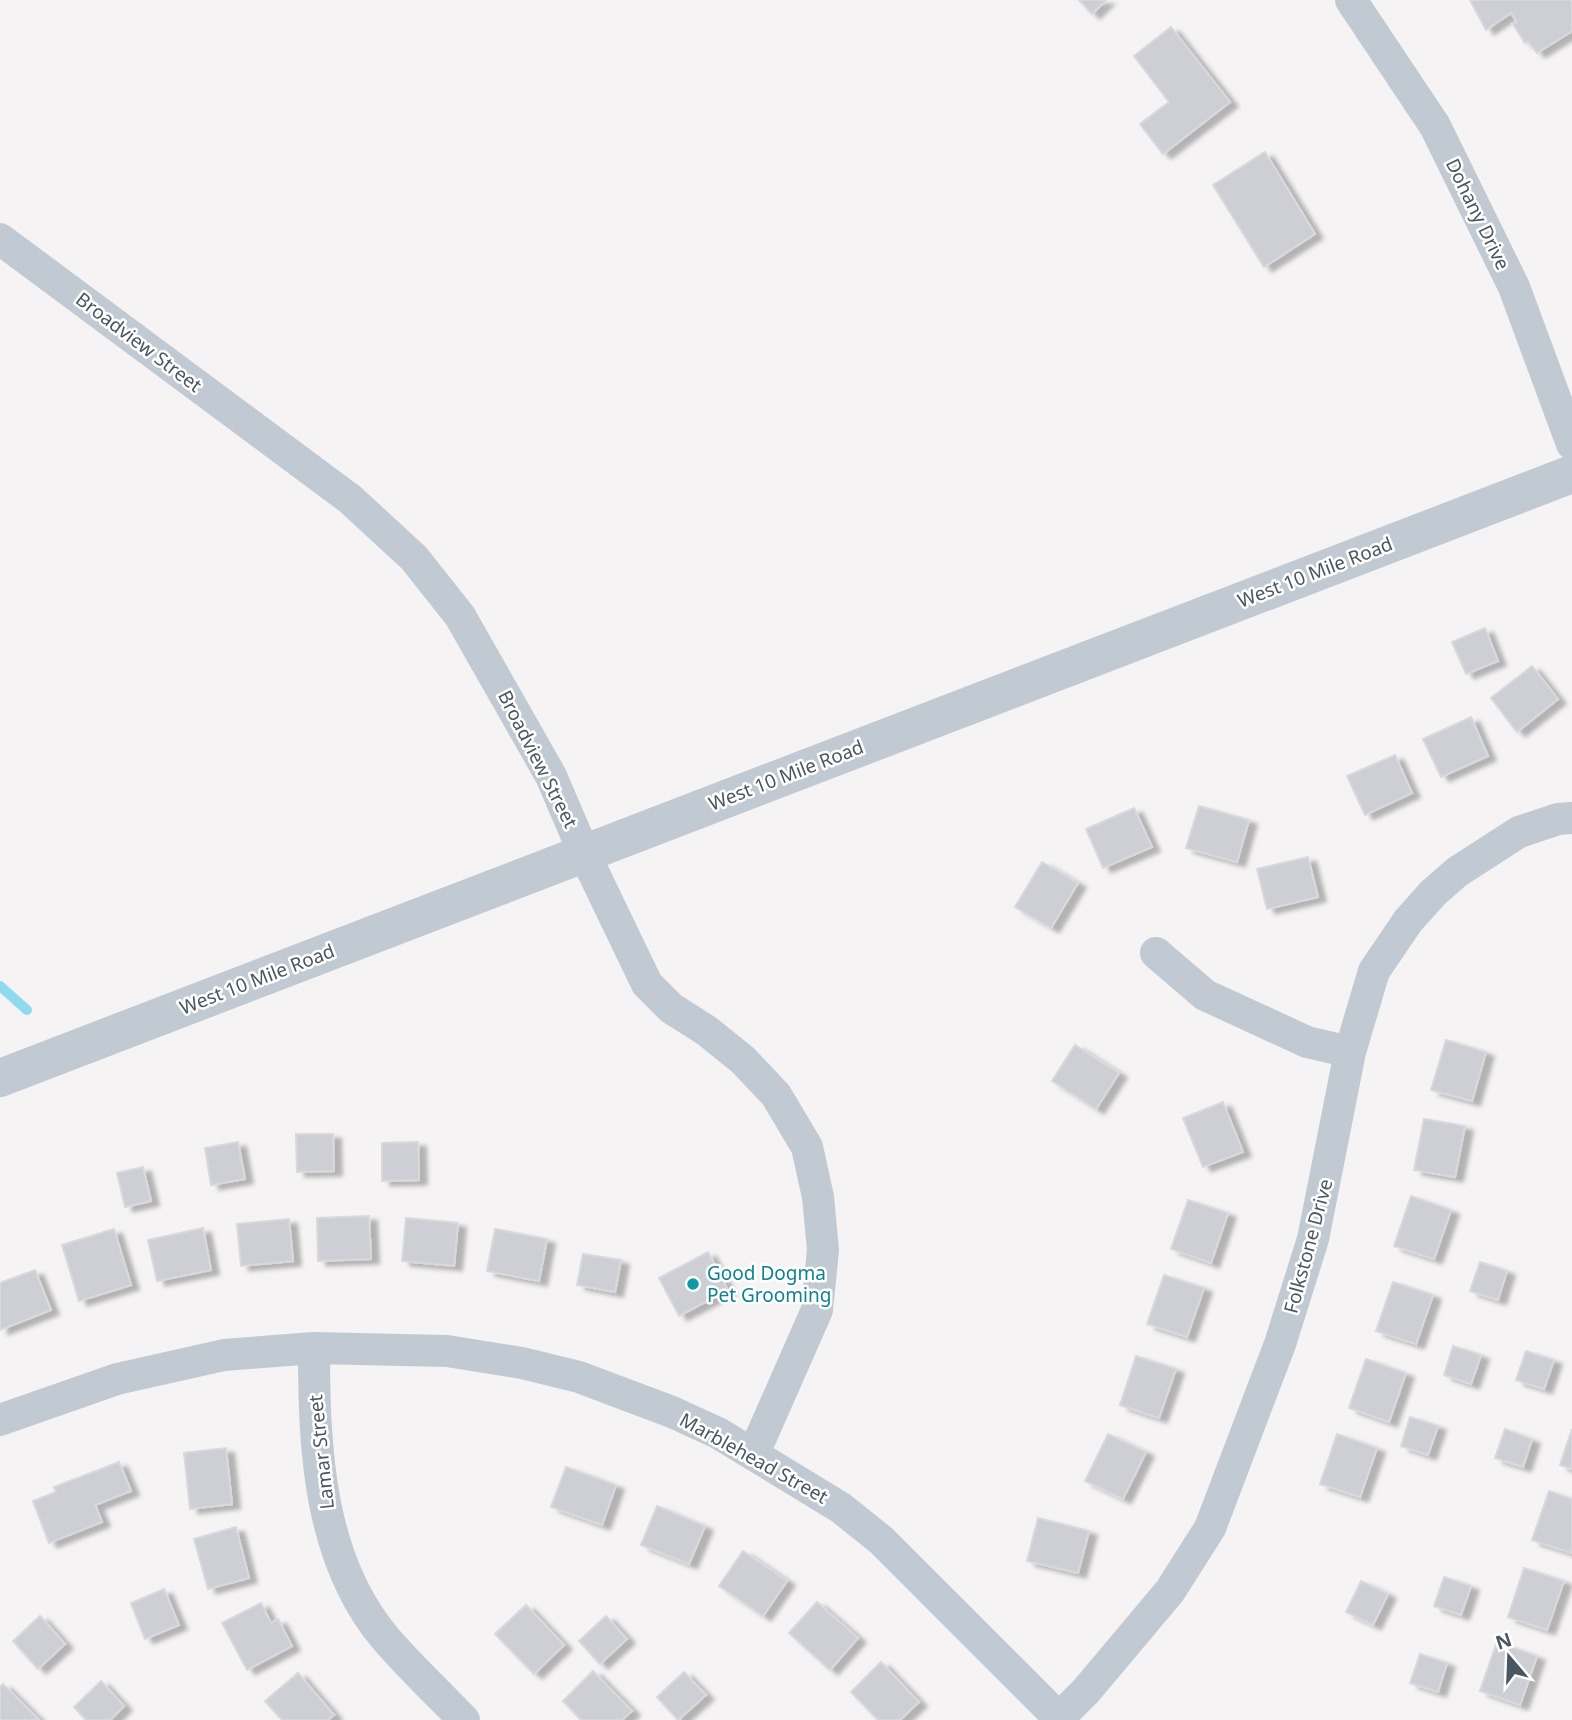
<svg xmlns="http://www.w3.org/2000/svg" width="1572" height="1720" font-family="'Noto Sans',sans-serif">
  <defs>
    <filter id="shadow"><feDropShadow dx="8" dy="4.5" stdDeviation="2" flood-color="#0004"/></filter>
  </defs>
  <rect width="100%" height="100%" fill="#f5f3f3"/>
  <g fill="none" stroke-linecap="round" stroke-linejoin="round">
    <!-- stream -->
    <path stroke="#90daee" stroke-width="10" d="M 0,986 L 27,1010"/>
  </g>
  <!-- building -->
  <path fill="#cdcfd5" stroke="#d7d9de" stroke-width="2" filter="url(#shadow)" d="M 1079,0 L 1106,0 L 1092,14 Z
    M 1470,0 L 1572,0 L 1572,31 L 1537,53 L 1528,41 L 1525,43 L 1513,24 L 1517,22 L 1511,13 L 1486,30 Z
    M 1171,27 L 1230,102 L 1163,154 L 1140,124 L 1169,102 L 1134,56 Z
    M 1265,152 L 1315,234 L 1264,267 L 1213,185 Z
    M 1485,628 L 1498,661 L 1466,674 L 1452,642 Z
    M 1532,666 L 1558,699 L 1517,732 L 1491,698 Z
    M 1471,717 L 1488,756 L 1441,777 L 1423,739 Z
    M 1395,755 L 1412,793 L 1365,815 L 1347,776 Z
    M 1199,806 L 1249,820 L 1237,862 L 1186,848 Z
    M 1134,808 L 1152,847 L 1103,868 L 1086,829 Z
    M 1308,857 L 1318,897 L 1267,909 L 1257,869 Z
    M 1042,862 L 1078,883 L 1051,928 L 1015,907 Z
    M 1446,1040 L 1486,1052 L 1472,1101 L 1431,1090 Z
    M 1075,1045 L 1119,1073 L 1096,1109 L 1052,1081 Z
    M 1223,1102 L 1243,1152 L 1203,1167 L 1183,1118 Z
    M 1424,1119 L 1465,1126 L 1455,1177 L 1414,1170 Z
    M 296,1134 L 333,1134 L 334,1171 L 297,1172 Z
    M 238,1142 L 245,1179 L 211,1185 L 205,1148 Z
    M 418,1142 L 419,1180 L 382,1181 L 382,1143 Z
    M 143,1167 L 151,1201 L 125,1207 L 117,1173 Z
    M 1411,1196 L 1451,1210 L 1434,1259 L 1394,1246 Z
    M 1188,1200 L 1228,1213 L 1211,1263 L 1171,1249 Z
    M 369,1216 L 371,1259 L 318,1261 L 317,1218 Z
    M 406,1218 L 458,1223 L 454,1266 L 402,1261 Z
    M 289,1219 L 293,1261 L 241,1266 L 237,1224 Z
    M 203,1228 L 211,1270 L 157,1281 L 148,1240 Z
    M 114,1229 L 131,1285 L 79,1301 L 62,1245 Z
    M 495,1229 L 547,1239 L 539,1281 L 487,1271 Z
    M 708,1252 L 728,1290 L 679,1316 L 659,1278 Z
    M 583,1254 L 621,1260 L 615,1292 L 577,1285 Z
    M 1480,1262 L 1507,1271 L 1498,1300 L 1470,1291 Z
    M 35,1270 L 51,1310 L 0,1330 L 0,1283 Z
    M 1164,1275 L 1204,1288 L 1187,1337 L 1147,1324 Z
    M 1393,1282 L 1433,1295 L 1416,1344 L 1376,1331 Z
    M 1453,1346 L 1481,1355 L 1471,1384 L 1444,1375 Z
    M 1526,1351 L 1554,1360 L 1544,1389 L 1516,1380 Z
    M 1136,1356 L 1176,1369 L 1159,1418 L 1120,1405 Z
    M 1366,1359 L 1406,1373 L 1389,1422 L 1349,1408 Z
    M 1410,1417 L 1438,1426 L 1428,1455 L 1401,1446 Z
    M 1505,1429 L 1532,1439 L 1523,1467 L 1495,1458 Z
    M 1572,1429 L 1572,1469 L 1560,1465 Z
    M 1108,1434 L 1146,1452 L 1123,1499 L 1085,1481 Z
    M 1337,1434 L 1377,1448 L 1360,1497 L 1320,1484 Z
    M 226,1448 L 232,1504 L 190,1509 L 184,1453 Z
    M 119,1462 L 131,1491 L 95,1505 L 102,1522 L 49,1543 L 33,1501 L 56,1492 L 54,1487 Z
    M 566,1467 L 616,1485 L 602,1525 L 551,1507 Z
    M 1549,1491 L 1572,1499 L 1572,1553 L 1532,1540 Z
    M 657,1506 L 705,1526 L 689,1564 L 641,1545 Z
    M 1038,1518 L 1089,1531 L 1078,1573 L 1027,1561 Z
    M 236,1527 L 249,1578 L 208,1589 L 194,1539 Z
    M 743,1551 L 787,1581 L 763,1616 L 719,1586 Z
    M 1524,1568 L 1564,1581 L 1547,1630 L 1508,1617 Z
    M 1444,1577 L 1471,1586 L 1461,1615 L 1434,1606 Z
    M 1361,1581 L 1388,1594 L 1373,1625 L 1346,1612 Z
    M 164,1589 L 179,1625 L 145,1639 L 131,1603 Z
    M 817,1602 L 858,1638 L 830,1670 L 789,1633 Z
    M 261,1603 L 271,1623 L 278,1619 L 292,1646 L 247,1670 L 222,1623 Z
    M 526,1605 L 564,1645 L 534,1674 L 495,1634 Z
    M 40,1616 L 65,1644 L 38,1669 L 13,1641 Z
    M 606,1616 L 627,1639 L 600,1664 L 579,1641 Z
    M 1497,1642 L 1537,1656 L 1520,1705 L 1480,1691 Z
    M 1420,1654 L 1447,1663 L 1438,1692 L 1410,1683 Z
    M 881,1662 L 919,1702 L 900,1720 L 878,1720 L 851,1692 Z
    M 593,1671 L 632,1711 L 622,1720 L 581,1720 L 563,1701 Z
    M 684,1672 L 706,1695 L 678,1720 L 657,1697 Z
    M 298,1673 L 334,1715 L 328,1720 L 282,1720 L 265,1701 Z
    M 101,1681 L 124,1706 L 110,1720 L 86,1720 L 74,1707 Z
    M 3,1684 L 39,1720 L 0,1720 L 0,1687 Z"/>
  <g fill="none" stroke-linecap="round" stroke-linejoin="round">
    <!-- minor -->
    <path stroke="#c1cad2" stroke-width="32" d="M 1351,0 L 1435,126 L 1514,287 L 1572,444
      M 0,239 L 350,499 L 414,558 L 460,616 L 551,776 L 584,853 L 647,984 L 671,1008 L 707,1031 L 743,1060 L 776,1095 L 807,1147 L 818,1197 L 823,1250 L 817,1310 L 754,1453
      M 1156,953 L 1205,995 L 1307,1042 L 1350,1052
      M 314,1348 C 314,1447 318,1559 386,1639 C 410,1667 438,1693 464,1720
      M 0,1420 L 117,1379 L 224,1355 L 314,1348 L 447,1351 L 522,1363 L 579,1377 L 672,1412 L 718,1433 L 841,1508 L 881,1540 L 1061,1720
      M 1059,1718 L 1086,1691 L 1170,1591 L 1210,1528 L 1280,1344 L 1313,1239 L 1350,1052 L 1374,971 L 1408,921 L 1433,893 L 1457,872 L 1519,832 L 1558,819 L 1572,818"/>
    <!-- tertiary -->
    <path stroke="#c1cad2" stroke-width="38" d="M 0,1078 L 1572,474"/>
  </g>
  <!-- markers -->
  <circle fill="#0f9aa8" stroke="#fff" stroke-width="2.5" cx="693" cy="1284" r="7"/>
  <g text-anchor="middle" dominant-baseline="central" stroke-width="5" stroke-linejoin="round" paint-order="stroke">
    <!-- street labels -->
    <g font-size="19" fill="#4a5661" stroke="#fff">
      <text transform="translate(1478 214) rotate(64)">Dohany Drive</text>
      <text transform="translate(139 342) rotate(37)">Broadview Street</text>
      <text transform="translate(1315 572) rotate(-21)">West 10 Mile Road</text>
      <text transform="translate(538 759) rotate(63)">Broadview Street</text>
      <text transform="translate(786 775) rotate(-21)">West 10 Mile Road</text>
      <text transform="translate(257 979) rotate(-21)">West 10 Mile Road</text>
      <text transform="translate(1308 1246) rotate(-75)">Folkstone Drive</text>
      <text transform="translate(321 1452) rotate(-96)">Lamar Street</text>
      <text transform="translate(754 1458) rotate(29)">Marblehead Street</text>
    </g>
    <!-- culture labels -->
    <g font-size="19" fill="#0d838f" stroke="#fff" text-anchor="start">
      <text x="707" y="1273">Good Dogma<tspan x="707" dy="22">Pet Grooming</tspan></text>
    </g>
  </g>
  <!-- north arrow -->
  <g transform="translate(1509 1657) rotate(341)" stroke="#ffffff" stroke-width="5" paint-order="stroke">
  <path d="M0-5L12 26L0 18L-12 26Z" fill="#4a5661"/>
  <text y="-10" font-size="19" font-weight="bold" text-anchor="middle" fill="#4a5661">N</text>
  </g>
</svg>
